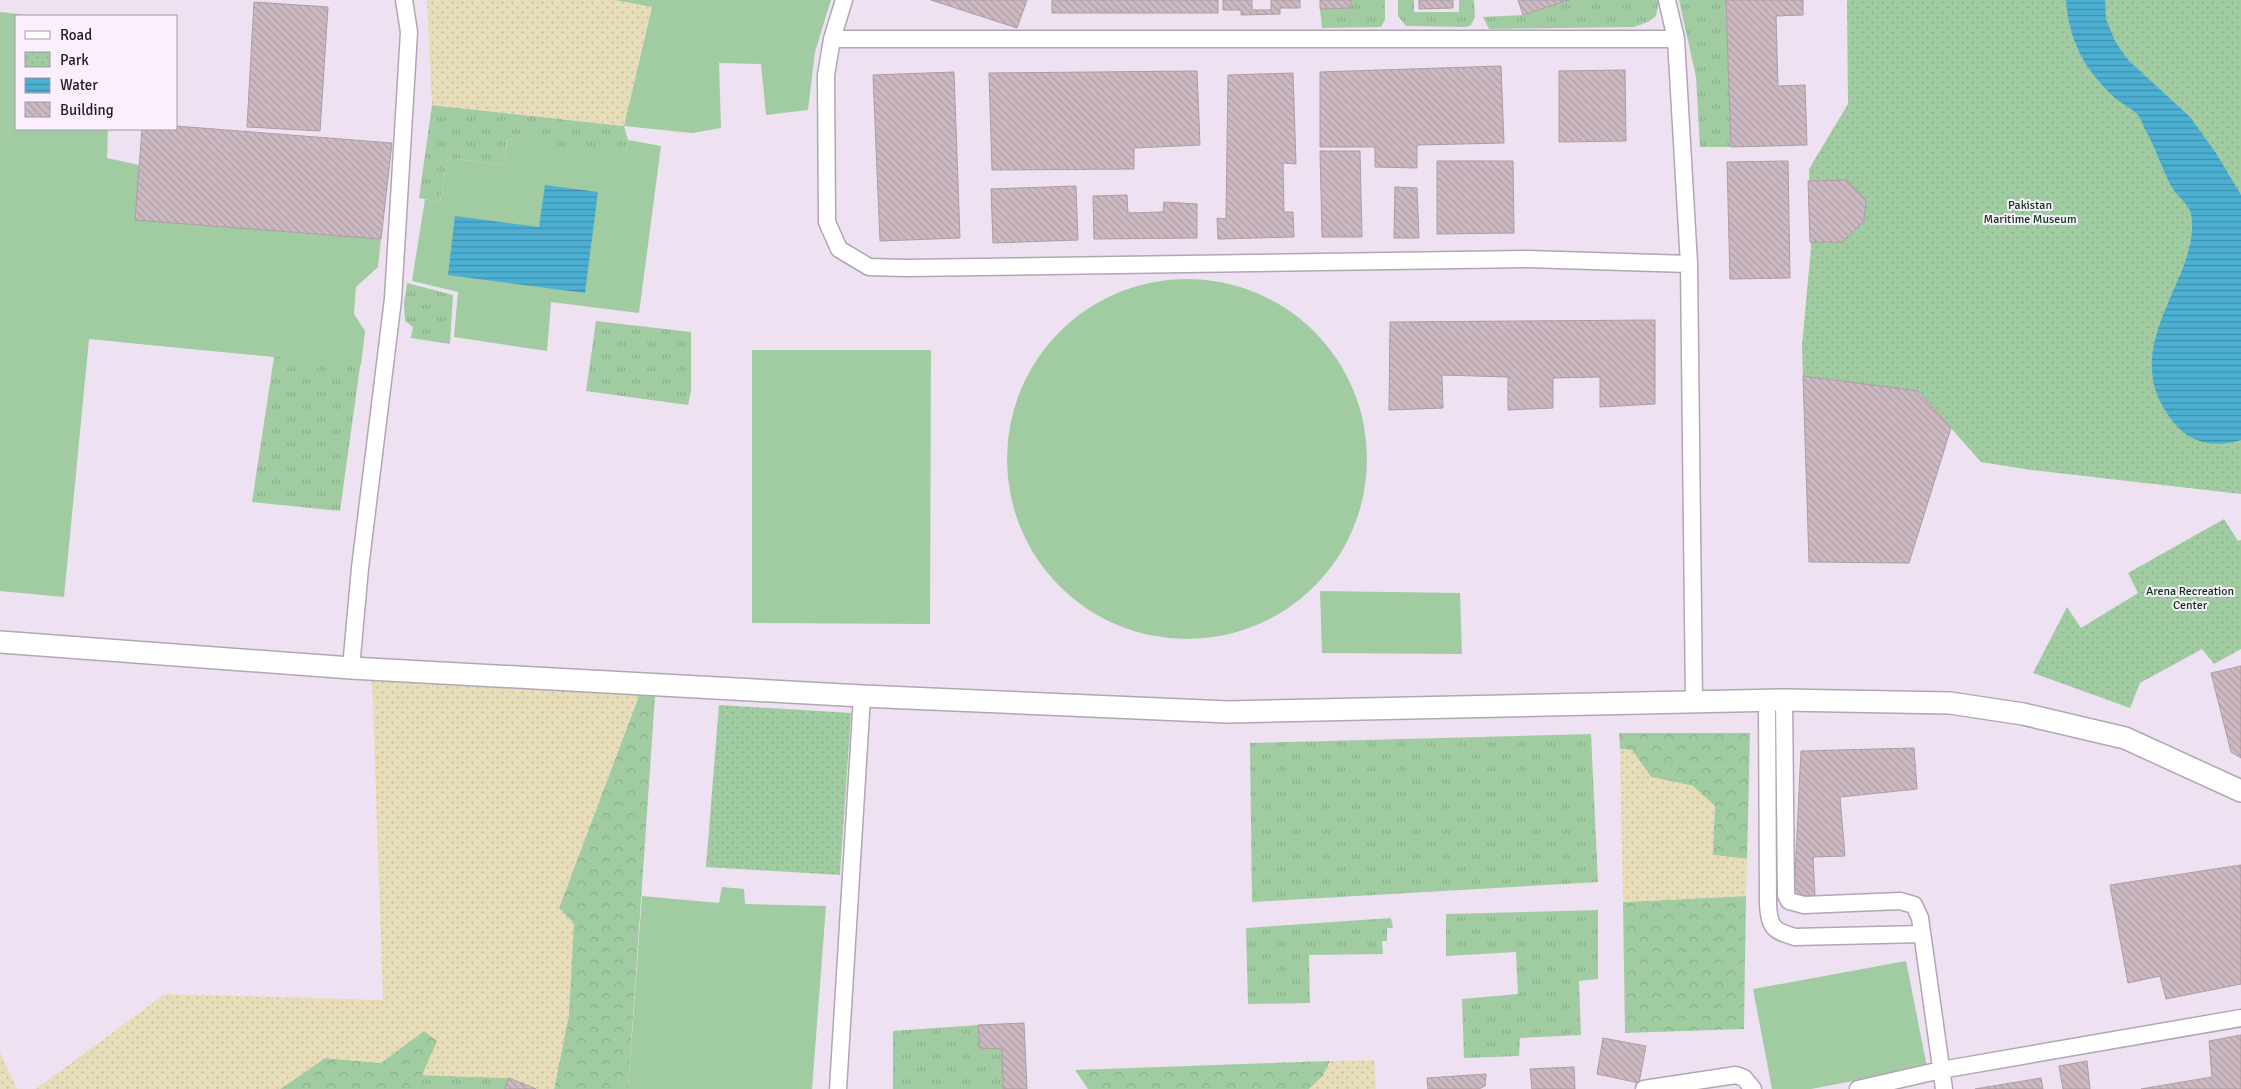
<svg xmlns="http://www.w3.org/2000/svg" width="2241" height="1089" font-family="Signika,sans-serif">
  <defs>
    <pattern id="grass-tufts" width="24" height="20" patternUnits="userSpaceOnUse" patternTransform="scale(1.25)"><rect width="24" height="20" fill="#a1cca2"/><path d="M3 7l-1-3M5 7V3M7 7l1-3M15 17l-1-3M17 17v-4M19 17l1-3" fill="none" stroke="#8aaf8b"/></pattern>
    <pattern id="forest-crowns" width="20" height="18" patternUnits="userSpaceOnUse" patternTransform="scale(1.25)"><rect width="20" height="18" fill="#a1cca2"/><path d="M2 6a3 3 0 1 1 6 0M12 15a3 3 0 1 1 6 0" fill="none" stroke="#8aaf8b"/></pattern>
    <pattern id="sand-dots" width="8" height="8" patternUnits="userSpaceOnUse" patternTransform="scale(1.25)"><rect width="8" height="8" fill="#e7ddb8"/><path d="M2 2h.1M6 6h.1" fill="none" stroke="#c6bd9e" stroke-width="1.8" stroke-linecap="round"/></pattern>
    <pattern id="park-dots" width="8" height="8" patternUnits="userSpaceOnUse" patternTransform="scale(1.25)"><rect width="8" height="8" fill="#a1cca2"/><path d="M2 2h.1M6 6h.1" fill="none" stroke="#8aaf8b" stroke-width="1.8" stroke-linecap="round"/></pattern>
    <pattern id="water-rules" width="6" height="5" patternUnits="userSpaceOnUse" patternTransform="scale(1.25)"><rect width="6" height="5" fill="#4cb0d3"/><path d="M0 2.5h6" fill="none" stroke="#3f8eab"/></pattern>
    <pattern id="building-back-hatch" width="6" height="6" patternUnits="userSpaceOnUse" patternTransform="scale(1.25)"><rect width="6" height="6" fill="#ccb9c2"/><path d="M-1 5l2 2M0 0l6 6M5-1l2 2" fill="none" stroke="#af9ea6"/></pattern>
  </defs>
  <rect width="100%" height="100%" fill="#eee1f1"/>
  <!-- grass -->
  <path fill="url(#grass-tufts)" d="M 1351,0 L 1385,0 L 1385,20 L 1381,27 L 1322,28 L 1320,9 L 1350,8 Z
    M 1398,0 L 1414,0 L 1414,12 L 1459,12 L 1459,0 L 1474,0 L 1475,17 L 1471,25 L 1466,27 L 1406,26 L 1398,16 Z
    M 1569,0 L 1659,0 L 1656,16 L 1648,22 L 1634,27 L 1489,29 L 1483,17 L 1523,15 Z
    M 1679,0 L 1726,0 L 1731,147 L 1700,147 L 1696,77 Z
    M 432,105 L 624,126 L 628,140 L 625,156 L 507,139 L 505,165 L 447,158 L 440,202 L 419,198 Z
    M 407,283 L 453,295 L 450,344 L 411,338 L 413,327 L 405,321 L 404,304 Z
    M 124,297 L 365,331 L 340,511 L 252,502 L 274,357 L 120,342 Z
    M 596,321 L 691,332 L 691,391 L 688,405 L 586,391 Z
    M 1591,734 L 1598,882 L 1252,902 L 1250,743 Z
    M 1598,910 L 1598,979 L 1579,981 L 1581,1035 L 1520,1038 L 1519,1056 L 1464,1058 L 1462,999 L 1518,994 L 1516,952 L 1446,956 L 1446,914 Z
    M 1391,918 L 1393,928 L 1387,928 L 1387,941 L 1382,941 L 1383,954 L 1309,955 L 1310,1003 L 1248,1004 L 1246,928 Z
    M 978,1025 L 980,1048 L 1002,1049 L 1003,1089 L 893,1089 L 893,1031 Z
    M 422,1075 L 509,1078 L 505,1089 L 417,1089 Z"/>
  <!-- forest -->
  <path fill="url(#forest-crowns)" d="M 640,693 L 655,696 L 628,1089 L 554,1089 L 569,1014 L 559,908 Z
    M 1619,733 L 1750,733 L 1747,859 L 1713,855 L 1693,786 L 1651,777 L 1632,750 L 1620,749 Z
    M 1746,896 L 1744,1029 L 1625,1033 L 1623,902 Z
    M 424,1030 L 438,1041 L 417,1089 L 280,1089 L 325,1058 L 381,1063 Z
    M 1330,1061 L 1323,1076 L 1309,1089 L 1088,1089 L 1075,1070 Z"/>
  <!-- sand -->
  <path fill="url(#sand-dots)" d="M 427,0 L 615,0 L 652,6 L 624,126 L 432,105 Z
    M 372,678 L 640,693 L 559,908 L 574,923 L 569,1014 L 554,1089 L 536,1089 L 509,1078 L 422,1075 L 437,1041 L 424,1031 L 381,1063 L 325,1058 L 280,1089 L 36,1089 L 165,994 L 383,1000 Z
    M 1620,749 L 1632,750 L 1651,777 L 1693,786 L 1715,806 L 1713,855 L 1747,859 L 1746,896 L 1623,902 Z
    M 0,1052 L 17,1089 L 0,1089 Z
    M 1374,1060 L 1376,1089 L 1309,1089 L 1323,1076 L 1330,1061 Z"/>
  <!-- park -->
  <path fill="url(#park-dots)" d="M 1847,0 L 2241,0 L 2241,494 L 2031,470 L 1981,462 L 1918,391 L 1803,376 L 1802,345 L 1811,248 L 1809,169 L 1848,104 Z
    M 2224,519 L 2238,541 L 2241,540 L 2241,649 L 2214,664 L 2202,649 L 2140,683 L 2130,708 L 2033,673 L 2067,607 L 2081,628 L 2138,593 L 2128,573 Z
    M 719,705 L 851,713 L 840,875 L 706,867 Z"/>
  <!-- garden -->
  <path fill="#a1cca2" d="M 615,0 L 831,0 L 815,52 L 808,110 L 766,115 L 761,64 L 719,63 L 721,128 L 692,133 L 624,126 L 652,7 Z
    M 0,12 L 34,16 L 16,16 L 16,129 L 108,129 L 107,158 L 139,165 L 136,220 L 381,239 L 378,267 L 356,287 L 354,314 L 365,331 L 361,365 L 89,339 L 64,597 L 0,591 Z
    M 507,139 L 625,155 L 628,140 L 661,146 L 639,313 L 551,302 L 547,351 L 454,337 L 458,292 L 412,281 L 425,199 L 440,202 L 447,158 L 505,165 Z
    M1007 459a180 180 0 1 1 360 0a180 180 0 1 1-360 0Z
    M 752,350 L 931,350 L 930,624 L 752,623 Z
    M 1320,591 L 1460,593 L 1462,654 L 1322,653 Z
    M 722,887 L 744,889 L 745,904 L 826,906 L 812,1089 L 628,1089 L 642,896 L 719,903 Z
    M 1906,961 L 1927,1067 L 1811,1089 L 1772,1089 L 1753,989 Z"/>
  <!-- water -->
  <path fill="url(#water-rules)" d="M 2066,0 L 2105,0 L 2106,19 L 2115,41 L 2128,60 L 2190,117 L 2216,153 L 2241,195 L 2241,440 C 2219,447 2194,445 2178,427 C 2131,375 2157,329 2181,273 C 2188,255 2195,234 2191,214 C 2188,202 2176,196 2171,186 C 2162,168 2156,149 2146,131 C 2143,126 2141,118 2137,114 C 2131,108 2122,104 2116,99 C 2085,70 2069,42 2066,0 Z
    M 545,185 L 598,192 L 585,293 L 448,275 L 455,216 L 539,227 Z"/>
  <!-- building -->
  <path fill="url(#building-back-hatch)" stroke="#ae9ca5" d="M 931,0 L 1027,0 L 1017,28 Z
    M 1052,0 L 1218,0 L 1218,13 L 1052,13 Z
    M 1223,0 L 1252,0 L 1252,10 L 1271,10 L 1271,0 L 1300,0 L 1300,8 L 1280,8 L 1280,14 L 1241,15 L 1241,10 L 1223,10 Z
    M 1320,0 L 1351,0 L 1351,8 L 1320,9 Z
    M 1419,0 L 1453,0 L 1453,8 L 1419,9 Z
    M 1518,0 L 1569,0 L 1523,15 Z
    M 1726,0 L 1803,0 L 1803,15 L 1776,16 L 1778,86 L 1805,85 L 1807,145 L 1731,147 Z
    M 254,2 L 328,7 L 320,131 L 247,127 Z
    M 1501,66 L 1504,143 L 1417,145 L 1417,168 L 1375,167 L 1375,147 L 1320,147 L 1320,72 Z
    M 1625,70 L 1626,141 L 1559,142 L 1559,71 Z
    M 1197,71 L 1200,145 L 1134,148 L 1134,169 L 992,170 L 989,73 Z
    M 954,72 L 960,238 L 880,241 L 873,75 Z
    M 1293,73 L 1296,164 L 1283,163 L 1284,212 L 1293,212 L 1294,237 L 1218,239 L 1217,218 L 1226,219 L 1228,75 Z
    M 176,126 L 392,143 L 381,239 L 135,220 L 142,129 L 176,129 Z
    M 1320,151 L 1360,151 L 1362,237 L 1322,237 Z
    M 1437,161 L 1513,161 L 1514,233 L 1437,234 Z
    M 1788,161 L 1790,278 L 1730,279 L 1727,162 Z
    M 1847,180 L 1866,200 L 1864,221 L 1842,242 L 1810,242 L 1808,181 Z
    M 1076,186 L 1078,240 L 993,243 L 991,189 Z
    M 1395,187 L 1417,188 L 1419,238 L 1394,238 Z
    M 1127,195 L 1128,213 L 1163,212 L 1164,202 L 1197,204 L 1197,238 L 1094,239 L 1093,196 Z
    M 1655,320 L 1655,404 L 1600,407 L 1600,377 L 1553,378 L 1553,408 L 1508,410 L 1508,377 L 1442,375 L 1443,408 L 1389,410 L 1390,322 Z
    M 1803,376 L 1918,391 L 1951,428 L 1909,563 L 1809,562 Z
    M 2241,666 L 2241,758 L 2231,752 L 2211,673 Z
    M 1914,748 L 1917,789 L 1840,797 L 1845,856 L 1813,857 L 1815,896 L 1794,895 L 1801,751 Z
    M 2241,865 L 2241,984 L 2166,999 L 2160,976 L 2128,983 L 2110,885 Z
    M 1024,1023 L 1027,1089 L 1003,1089 L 1002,1049 L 980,1048 L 978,1025 Z
    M 2241,1035 L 2241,1089 L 2141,1089 L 2212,1077 L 2209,1041 Z
    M 1603,1038 L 1646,1046 L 1639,1083 L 1597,1074 Z
    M 2087,1061 L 2090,1089 L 2063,1089 L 2059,1066 Z
    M 1574,1067 L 1575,1089 L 1532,1089 L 1530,1069 Z
    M 1486,1074 L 1485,1086 L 1479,1089 L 1428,1089 L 1427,1078 Z
    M 509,1078 L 536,1089 L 505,1089 Z
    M 2041,1078 L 2043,1089 L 1975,1089 Z"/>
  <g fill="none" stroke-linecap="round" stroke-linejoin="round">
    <defs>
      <path id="minor" d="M 844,0 L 832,39 L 826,75 L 827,222 L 839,249 L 869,267 L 906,268 L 1527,259 L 1689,264
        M 1667,0 L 1676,39 L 1689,264 L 1694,702
        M 832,39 L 1676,39
        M 351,668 L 360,568 L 393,299 L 409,32 L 404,0
        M 1767,700 L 1768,904 C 1769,927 1773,931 1795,937 L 1922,934
        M 1784,700 L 1786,895 L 1789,901 L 1804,905 L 1900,901 L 1914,905 L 1920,918 L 1944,1089
        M 838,1089 L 862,696
        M 1644,1089 L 1736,1075 L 1744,1078 L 1753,1089
        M 1858,1089 L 1941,1070 L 2241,1018"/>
      <path id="tertiary" d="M 0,642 L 351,668 L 862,696 L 1228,712 L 1784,700 L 1950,703 L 2023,714 L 2125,738 L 2241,791"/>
    </defs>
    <!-- minor casing -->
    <use href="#minor" stroke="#b2a6b5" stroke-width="19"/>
    <!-- tertiary casing -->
    <use href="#tertiary" stroke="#b2a6b5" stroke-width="24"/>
    <!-- minor -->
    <use href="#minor" stroke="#fff" stroke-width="16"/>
    <!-- tertiary -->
    <use href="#tertiary" stroke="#fff" stroke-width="21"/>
  </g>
  <g text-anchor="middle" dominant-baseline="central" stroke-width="4" stroke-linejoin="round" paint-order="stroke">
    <!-- park labels -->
    <g font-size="12" fill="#08360f" stroke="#fbeffe">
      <text x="2030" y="205">Pakistan<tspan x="2030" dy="14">Maritime Museum</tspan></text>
      <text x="2190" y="591">Arena Recreation<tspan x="2190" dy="14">Center</tspan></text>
    </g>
  </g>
  <!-- legend -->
  <rect x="15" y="15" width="162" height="115" fill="#fbeffe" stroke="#a39aa5"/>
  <rect x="25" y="31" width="25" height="8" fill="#ffffff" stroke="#a39aa5"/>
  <text x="60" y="40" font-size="15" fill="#1e1a1f">Road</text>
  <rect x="25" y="52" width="25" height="15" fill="url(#park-dots)" stroke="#a39aa5"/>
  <text x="60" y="65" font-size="15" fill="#1e1a1f">Park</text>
  <rect x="25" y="78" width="25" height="15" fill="url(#water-rules)" stroke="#a39aa5"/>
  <text x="60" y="90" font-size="15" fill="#1e1a1f">Water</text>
  <rect x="25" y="102" width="25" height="15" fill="url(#building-back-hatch)" stroke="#a39aa5"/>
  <text x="60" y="115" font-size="15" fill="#1e1a1f">Building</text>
</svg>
